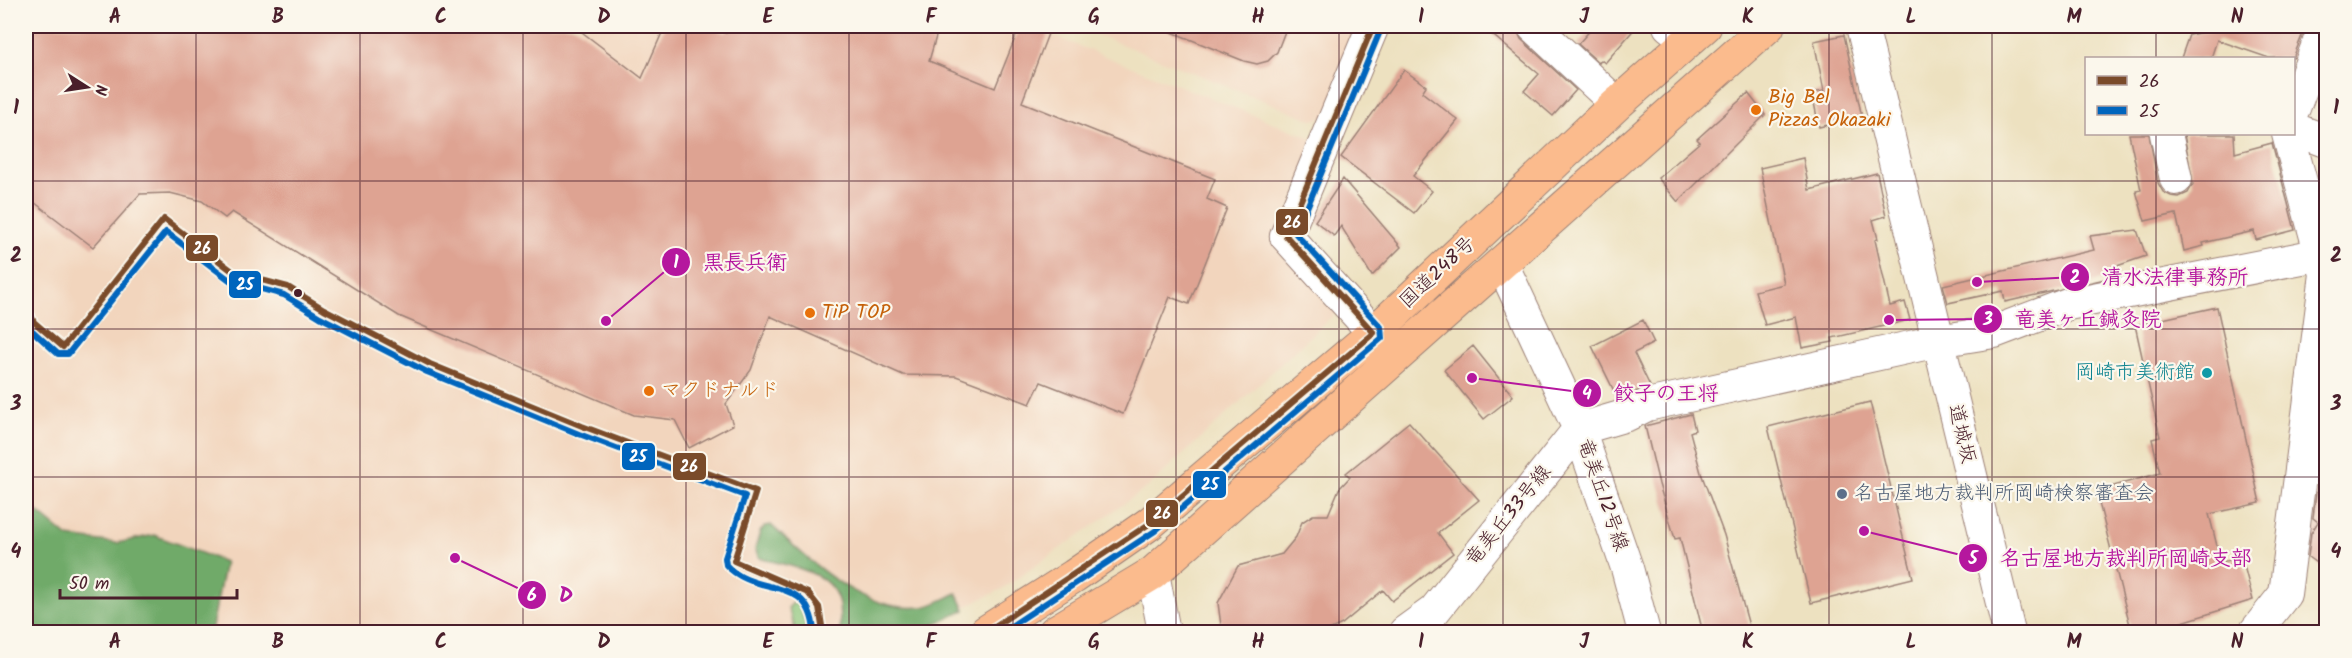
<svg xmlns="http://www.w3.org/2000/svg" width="2352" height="658" font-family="Kalam,'Klee One',sans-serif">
  <rect width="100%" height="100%" fill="#fbf7ec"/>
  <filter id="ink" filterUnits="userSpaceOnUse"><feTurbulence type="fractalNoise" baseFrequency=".0167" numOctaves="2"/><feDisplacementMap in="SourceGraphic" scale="12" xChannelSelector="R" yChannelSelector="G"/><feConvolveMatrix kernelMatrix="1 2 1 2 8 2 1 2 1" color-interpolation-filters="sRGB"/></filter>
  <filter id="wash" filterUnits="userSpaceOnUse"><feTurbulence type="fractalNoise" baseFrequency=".008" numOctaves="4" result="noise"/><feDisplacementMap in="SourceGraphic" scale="24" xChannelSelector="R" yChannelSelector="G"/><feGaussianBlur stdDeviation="1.35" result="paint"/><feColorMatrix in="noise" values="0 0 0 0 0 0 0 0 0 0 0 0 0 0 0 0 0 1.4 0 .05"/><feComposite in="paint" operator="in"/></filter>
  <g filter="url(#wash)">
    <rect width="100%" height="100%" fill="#ede1c0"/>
    <!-- built -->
    <path fill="#f2d5bd" d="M 26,26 L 1028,26 L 1317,140 L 1277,240 L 1339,310 L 1148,487 L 1002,589 L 913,632 L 211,632 L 225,562 L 154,535 L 117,543 L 68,537 L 26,502 Z
      M 1075,26 L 1363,26 L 1326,117 L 1313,120 Z"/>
    <!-- green -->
    <path fill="#8bc579" stroke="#6a7252" stroke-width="1.5" d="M 793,603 L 799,604 L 806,624 L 805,632 L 796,632 L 788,608 Z"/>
    <!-- forest -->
    <path fill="#70aa69" stroke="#5d644a" stroke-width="1.5" d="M 26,502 L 68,537 L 117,543 L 154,535 L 225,562 L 211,632 L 26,632 Z
      M 771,525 C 811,562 862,613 922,607 C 933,606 947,597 957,593 L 965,610 L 918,632 L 840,632 C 840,623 840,614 839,605 C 834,570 787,566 759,558 L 755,549 L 760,532 L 765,526 Z"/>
    <g id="blocks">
      <!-- building -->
      <path fill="#dea392" d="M 26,26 L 574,26 L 642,78 L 665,26 L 707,26 L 726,33 L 729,26 L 939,26 L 929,61 L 995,88 L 1020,26 L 1051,26 L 1022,102 L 1215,179 L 1207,199 L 1227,208 L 1189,304 L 1170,297 L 1123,414 L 1041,382 L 1030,404 L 956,376 L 903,375 L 770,316 L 751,370 L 726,404 L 733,425 L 689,448 L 675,420 L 634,415 L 399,316 L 232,212 L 225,218 L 202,201 L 170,193 L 140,194 L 93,247 L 26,196 Z
        M 1157,26 L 1287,26 L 1277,52 L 1268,61 L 1257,64 L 1244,61 Z
        M 1482,26 L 1515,26 L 1521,39 L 1576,90 L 1553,116 L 1524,91 L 1539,74 Z
        M 1594,26 L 1637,26 L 1605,63 L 1601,60 L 1599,63 L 1578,44 Z
        M 2234,26 L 2306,26 L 2293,58 L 2269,58 L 2217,40 L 2211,58 L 2181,58 L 2189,35 Z
        M 1844,35 L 1862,117 L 1819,127 L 1812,93 L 1824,91 L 1814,41 Z
        M 1404,70 L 1426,86 L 1422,92 L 1458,120 L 1413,176 L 1432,191 L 1414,213 L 1341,157 Z
        M 1748,93 L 1765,115 L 1678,202 L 1658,178 L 1700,142 L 1697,139 Z
        M 2129,134 L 2149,134 L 2158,183 L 2163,192 L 2171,196 L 2179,197 L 2188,193 L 2193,184 L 2184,134 L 2234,134 L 2235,153 L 2272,143 L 2295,230 L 2256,240 L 2254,231 L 2203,243 L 2204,246 L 2184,251 L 2176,214 L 2145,221 L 2136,191 L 2141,190 Z
        M 1803,158 L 1809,190 L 1877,173 L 1886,216 L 1873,220 L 1878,239 L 1875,240 L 1890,306 L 1905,302 L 1910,320 L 1832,338 L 1833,342 L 1802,348 L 1796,317 L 1765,325 L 1755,291 L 1784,284 L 1760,168 Z
        M 1343,179 L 1401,247 L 1372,276 L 1341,226 L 1334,236 L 1315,221 Z
        M 2137,230 L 2146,256 L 2114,267 L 2118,276 L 2005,302 L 2003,291 L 1948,303 L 1943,285 L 2094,250 L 2090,236 Z
        M 2217,307 L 2260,503 L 2209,514 L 2221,562 L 2242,558 L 2253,600 L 2147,633 L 2132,633 L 2096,491 L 2160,473 L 2152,439 L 2160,437 L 2135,325 Z
        M 1643,320 L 1654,343 L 1634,353 L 1650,386 L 1618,399 L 1592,346 Z
        M 1473,346 L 1513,396 L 1484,419 L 1444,370 Z
        M 1870,402 L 1913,578 L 1811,603 L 1768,427 Z
        M 1691,414 L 1695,430 L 1690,432 L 1701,473 L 1724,535 L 1751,633 L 1703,633 L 1680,538 L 1675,539 L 1659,484 L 1645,426 Z
        M 1409,422 L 1479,500 L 1438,533 L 1453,553 L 1392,601 L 1383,590 L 1342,624 L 1322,633 L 1222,633 L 1218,603 L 1238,566 L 1282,554 L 1296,537 L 1302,522 L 1313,515 L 1328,515 L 1339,489 L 1350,477 L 1346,473 Z
        M 2326,480 L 2326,570 L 2308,557 L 2311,533 L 2318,522 L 2313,518 L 2316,493 Z"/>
    </g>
  </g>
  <g filter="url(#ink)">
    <use href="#blocks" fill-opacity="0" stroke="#9c8076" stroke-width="1.5"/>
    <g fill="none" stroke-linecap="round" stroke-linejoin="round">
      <defs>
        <path id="minor" d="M 1373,26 L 1286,236 L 1374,333
          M 1533,26 L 1617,104
          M 1669,26 L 1688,41
          M 1862,26 L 2009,632
          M 2294,108 L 2325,26
          M 2294,129 L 2326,141
          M 2166,134 L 2176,179
          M 1502,264 L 1579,429 L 1627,568 L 1644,632
          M 1153,573 L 1164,632
          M 1405,632 L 1434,611 L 1579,429 L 1627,415 L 1647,405 L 1938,341 L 1994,332 L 2068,304 L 2322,254 L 2326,256
          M 2255,632 L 2285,594 L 2326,274 L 2288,134"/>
        <path id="highway" d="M 986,632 L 1074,576 L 1149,524 L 1374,333 L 1617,104 L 1705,26
          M 1055,632 L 1153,573 L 1768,26"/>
      </defs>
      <!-- minor casing -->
      <use href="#minor" stroke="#9c8076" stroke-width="34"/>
      <!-- highway casing -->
      <use href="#highway" stroke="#9c8076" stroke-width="35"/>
      <!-- minor -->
      <use href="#minor" stroke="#fff" stroke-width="32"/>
      <!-- highway -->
      <use href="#highway" stroke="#fbbb8d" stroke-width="33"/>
      <defs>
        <path id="bus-1" d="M 26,305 L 34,322 L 63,347 L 164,219 L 235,273 L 288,287 L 324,309 L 430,364 L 582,426 L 756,491 L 734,561 L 808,593 L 819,607 L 823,632
          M 986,632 L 1149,524 L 1374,333 L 1286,236 L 1373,26"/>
        <path id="bus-2" d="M 26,325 L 58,354 L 68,354 L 166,232 L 231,281 L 284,295 L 320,317 L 427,372 L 579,434 L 745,496 L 725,558 L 726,565 C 756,598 810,573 814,632
          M 1002,632 L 1155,531 L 1382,338 L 1381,327 L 1296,234 L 1381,29"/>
      </defs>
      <!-- bus-1 casing -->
      <use href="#bus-1" stroke="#fbf7ec" stroke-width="10"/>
      <!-- bus-2 casing -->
      <use href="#bus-2" stroke="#fbf7ec" stroke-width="10"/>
      <!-- bus-1 -->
      <use href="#bus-1" stroke="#7a4b2a" stroke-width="6"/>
      <!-- bus-2 -->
      <use href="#bus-2" stroke="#0065bd" stroke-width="6"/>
    </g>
  </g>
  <!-- grid -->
  <path fill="none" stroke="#4a1f2b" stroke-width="1.5" stroke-opacity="0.55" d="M 196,26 L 196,632M 360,26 L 360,632M 523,26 L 523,632M 686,26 L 686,632M 849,26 L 849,632M 1013,26 L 1013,632M 1176,26 L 1176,632M 1339,26 L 1339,632M 1503,26 L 1503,632M 1666,26 L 1666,632M 1829,26 L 1829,632M 1992,26 L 1992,632M 2156,26 L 2156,58M 2156,134 L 2156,632M 26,181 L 2326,181M 26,329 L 2326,329M 26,477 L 2326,477"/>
  <!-- markers -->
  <g fill="#e8710a" stroke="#fbf7ec" stroke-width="2">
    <circle cx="1756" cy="110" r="6"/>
    <circle cx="810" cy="313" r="6"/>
    <circle cx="649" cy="391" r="6"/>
  </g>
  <circle fill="#4a1f2b" stroke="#fbf7ec" stroke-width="2" cx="298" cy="293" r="5"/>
  <circle fill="#0f9aa8" stroke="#fbf7ec" stroke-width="2" cx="2207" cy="373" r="6"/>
  <circle fill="#5c6f8a" stroke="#fbf7ec" stroke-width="2" cx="1842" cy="494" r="6"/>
  <g text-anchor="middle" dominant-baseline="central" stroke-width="4.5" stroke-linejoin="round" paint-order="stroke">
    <!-- food labels -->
    <g font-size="20" fill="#c56008" stroke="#fbf7ec" text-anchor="start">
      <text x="1768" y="98">Big Bel<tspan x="1768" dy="23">Pizzas Okazaki</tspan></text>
      <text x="822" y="313">TiP TOP</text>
      <text x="661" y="391">マクドナルド</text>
    </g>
    <!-- street labels -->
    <g font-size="20" fill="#4a1f2b" stroke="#fbf7ec">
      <text transform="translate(1438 273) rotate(-43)">国道248号</text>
      <text transform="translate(1961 434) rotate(76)">道城坂</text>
      <text transform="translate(1602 495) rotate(71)">竜美丘12号線</text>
      <text transform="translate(1509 516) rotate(-51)">竜美丘33号線</text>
    </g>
    <!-- culture labels -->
    <g font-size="20" fill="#0d838f" stroke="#fbf7ec" text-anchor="end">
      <text x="2195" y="373">岡崎市美術館</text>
    </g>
    <!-- service labels -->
    <g font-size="20" fill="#4e5e75" stroke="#fbf7ec" text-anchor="start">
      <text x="1854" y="494">名古屋地方裁判所岡崎検察審査会</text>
    </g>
  </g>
  <!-- callouts -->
  <path fill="none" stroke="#b5179e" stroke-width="2" d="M606 321L676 262M1977 282L2075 277M1889 320L1988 319M1472 378L1587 393M1864 531L1973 558M455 558L532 595"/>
  <g fill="#b5179e" stroke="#fbf7ec" stroke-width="2">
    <circle cx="606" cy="321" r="6"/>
    <circle cx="1977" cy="282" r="6"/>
    <circle cx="1889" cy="320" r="6"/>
    <circle cx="1472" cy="378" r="6"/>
    <circle cx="1864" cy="531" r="6"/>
    <circle cx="455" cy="558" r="6"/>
    <circle cx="676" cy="262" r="15"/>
    <circle cx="2075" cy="277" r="15"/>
    <circle cx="1988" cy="319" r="15"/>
    <circle cx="1587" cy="393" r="15"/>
    <circle cx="1973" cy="558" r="15"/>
    <circle cx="532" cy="595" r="15"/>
  </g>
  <g font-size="18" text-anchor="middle" font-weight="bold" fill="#fff">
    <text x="676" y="268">1</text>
    <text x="2075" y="283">2</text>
    <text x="1988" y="325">3</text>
    <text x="1587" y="399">4</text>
    <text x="1973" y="564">5</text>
    <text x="532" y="601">6</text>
  </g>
  <g font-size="21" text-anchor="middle" font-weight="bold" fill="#b5179e" stroke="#fbf7ec" stroke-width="4.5" stroke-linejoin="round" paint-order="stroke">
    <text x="745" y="269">黒長兵衛</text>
    <text x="2175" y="284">清水法律事務所</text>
    <text x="2088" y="326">竜美ヶ丘鍼灸院</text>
    <text x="1666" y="400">餃子の王将</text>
    <text x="2126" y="565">名古屋地方裁判所岡崎支部</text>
    <text x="566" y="602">D</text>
  </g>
  <g stroke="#fbf7ec" stroke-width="2">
    <rect x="1275" y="208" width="34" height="28" rx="6" fill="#7a4b2a"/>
    <rect x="185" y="234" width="34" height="28" rx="6" fill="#7a4b2a"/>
    <rect x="228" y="270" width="34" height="29" rx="6" fill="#0065bd"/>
    <rect x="621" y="442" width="35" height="29" rx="6" fill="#0065bd"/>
    <rect x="672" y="452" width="35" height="29" rx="6" fill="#7a4b2a"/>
    <rect x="1192" y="470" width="35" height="29" rx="6" fill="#0065bd"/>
    <rect x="1145" y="499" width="34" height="29" rx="6" fill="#7a4b2a"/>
  </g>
  <g font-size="16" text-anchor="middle" font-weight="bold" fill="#fff">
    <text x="1292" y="228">26</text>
    <text x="202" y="254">26</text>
    <text x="245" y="290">25</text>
    <text x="638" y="462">25</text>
    <text x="689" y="472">26</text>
    <text x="1210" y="490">25</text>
    <text x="1162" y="519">26</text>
  </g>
  <!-- margin -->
  <rect width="2352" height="658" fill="none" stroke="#fbf7ec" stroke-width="66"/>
  <!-- legend -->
  <rect x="2085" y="57" width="210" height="78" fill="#fbf7ec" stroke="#b4a19f" stroke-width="1.5"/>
  <rect x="2097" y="76" width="30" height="9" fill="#7a4b2a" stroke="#b4a19f" stroke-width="1.5"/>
  <text x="2139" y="87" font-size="18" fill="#4a1f2b">26</text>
  <rect x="2097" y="106" width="30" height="9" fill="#0065bd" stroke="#b4a19f" stroke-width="1.5"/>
  <text x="2139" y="117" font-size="18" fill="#4a1f2b">25</text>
  <!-- north arrow -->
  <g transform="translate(87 87) rotate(102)" stroke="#fbf7ec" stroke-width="4.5" paint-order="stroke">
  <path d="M0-4.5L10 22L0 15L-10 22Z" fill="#4a1f2b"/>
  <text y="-9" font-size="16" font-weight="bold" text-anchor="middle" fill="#4a1f2b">N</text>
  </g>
  <!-- scale -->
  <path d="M60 589v9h177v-9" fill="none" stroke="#4a1f2b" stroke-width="3"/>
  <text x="69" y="589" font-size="18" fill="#4a1f2b" stroke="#fbf7ec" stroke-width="4.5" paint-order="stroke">50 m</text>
  <rect x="33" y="33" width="2286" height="592" fill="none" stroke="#4a1f2b" stroke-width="2"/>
  <g font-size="20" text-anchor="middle" font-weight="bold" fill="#4a1f2b">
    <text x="115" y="23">A</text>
    <text x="278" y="23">B</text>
    <text x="441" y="23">C</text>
    <text x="604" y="23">D</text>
    <text x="768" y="23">E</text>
    <text x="931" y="23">F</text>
    <text x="1094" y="23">G</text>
    <text x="1258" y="23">H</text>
    <text x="1421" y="23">I</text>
    <text x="1584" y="23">J</text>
    <text x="1748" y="23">K</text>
    <text x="1911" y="23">L</text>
    <text x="2074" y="23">M</text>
    <text x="2237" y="23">N</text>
    <text x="16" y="114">1</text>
    <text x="2336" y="114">1</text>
    <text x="16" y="262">2</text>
    <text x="2336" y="262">2</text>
    <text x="16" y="410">3</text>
    <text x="2336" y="410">3</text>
    <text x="16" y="558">4</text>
    <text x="2336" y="558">4</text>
    <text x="115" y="648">A</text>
    <text x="278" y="648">B</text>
    <text x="441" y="648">C</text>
    <text x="604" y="648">D</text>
    <text x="768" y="648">E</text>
    <text x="931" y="648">F</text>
    <text x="1094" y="648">G</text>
    <text x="1258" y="648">H</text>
    <text x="1421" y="648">I</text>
    <text x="1584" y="648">J</text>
    <text x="1748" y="648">K</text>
    <text x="1911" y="648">L</text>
    <text x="2074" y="648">M</text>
    <text x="2237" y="648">N</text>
  </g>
</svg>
